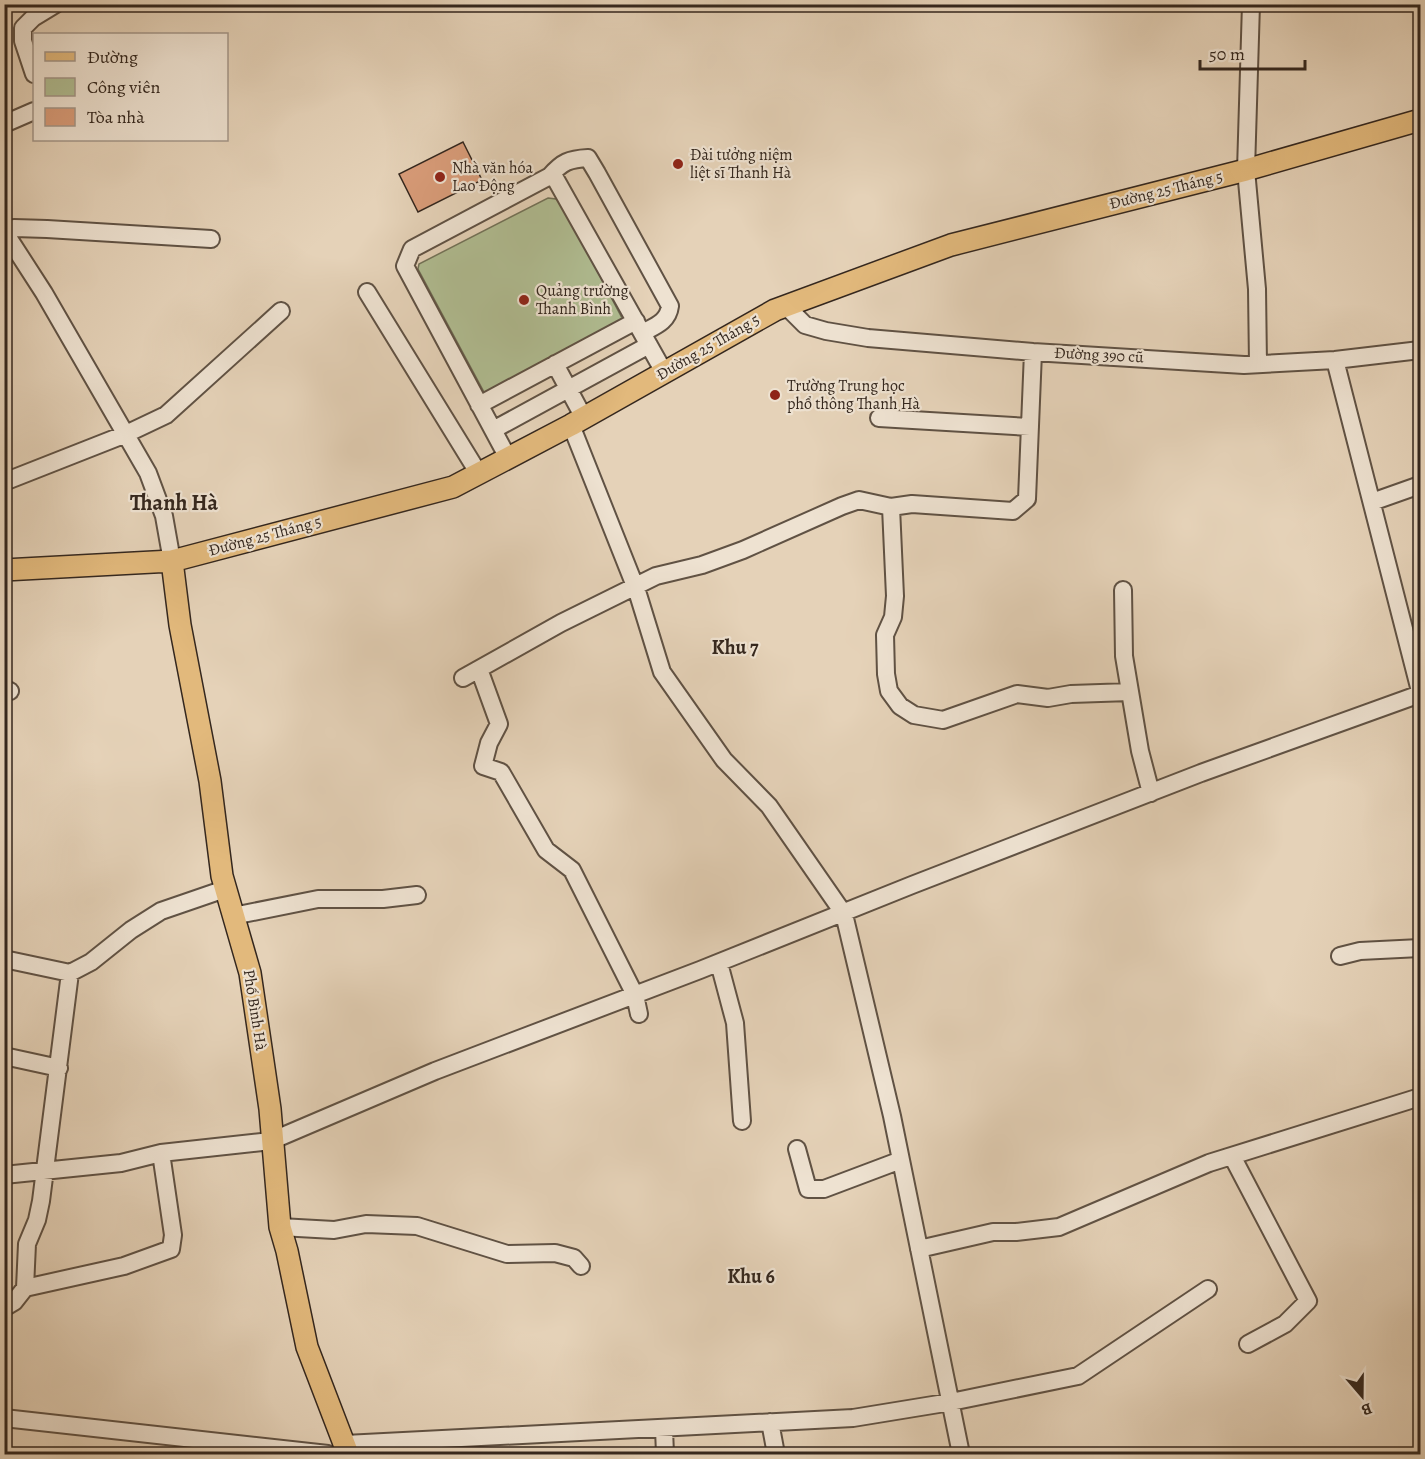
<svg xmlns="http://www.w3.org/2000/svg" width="1425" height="1459" font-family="Alegreya,serif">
  <rect width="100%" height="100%" fill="#e5d2b8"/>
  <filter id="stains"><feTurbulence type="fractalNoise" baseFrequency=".00333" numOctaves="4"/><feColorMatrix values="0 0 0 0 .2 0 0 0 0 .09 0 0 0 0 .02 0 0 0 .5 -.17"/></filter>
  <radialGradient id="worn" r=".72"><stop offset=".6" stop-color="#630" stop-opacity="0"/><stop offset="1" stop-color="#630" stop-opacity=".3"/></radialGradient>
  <!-- green -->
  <path fill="#b0bd92" stroke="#727258" stroke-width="1.5" d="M 548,198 L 556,199 L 563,205 L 624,322 L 489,393 L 484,392 L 418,269 L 419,264 Z"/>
  <!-- building -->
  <path fill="#d99c79" stroke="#34271e" stroke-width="1.5" d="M 463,142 L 482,180 L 418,212 L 399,174 Z"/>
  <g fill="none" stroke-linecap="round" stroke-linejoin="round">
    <defs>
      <path id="minor" d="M 1251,4 L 1246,170 L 1257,289 L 1258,364
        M 34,74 L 23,41 L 23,28 L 33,18 L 56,4
        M 4,124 L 34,111
        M 550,176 C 562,162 569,159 588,158 L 597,173 L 670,306 C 668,322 655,326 642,333
        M 4,231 L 44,293 L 148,473 L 164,516 L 172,561
        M 4,233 L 14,228 L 47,229 L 211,239
        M 367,292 L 479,474
        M 787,307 L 805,325 L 826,331 L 868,338 L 1033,352 L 1244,365 L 1335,360 L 1420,350
        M 1335,360 L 1420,691
        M 555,364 L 584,418
        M 479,405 L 636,321
        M 879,418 L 1030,427
        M 571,425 L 637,591 L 662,672 L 724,760 L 769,806 L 844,914 L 892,1116 L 961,1454
        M 493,430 L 649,345
        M 508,458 L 405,266 L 412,249 L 550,176 L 555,178 L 664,372
        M 4,482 L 126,434 L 166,415 L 281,311
        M 1372,502 L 1420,485
        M 891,507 L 895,596 L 893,617 L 885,635 L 886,674 L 889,691 L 900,706 L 914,715 L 943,720 L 1017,694 L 1048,698 L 1071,694 L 1130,692
        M 1123,590 L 1124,656 L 1140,751 L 1151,793
        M 479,669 L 499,724 L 489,743 L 483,766 L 501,772 L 546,850 L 572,870 L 635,995 L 639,1014
        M 463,678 L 561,623 L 656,576 L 702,565 L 743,550 L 842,506 L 859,500 L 891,507 L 912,504 L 1013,511 L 1027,499 L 1033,352
        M 4,689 L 10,691
        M 233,916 L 318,899 L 383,899 L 417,895
        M 1340,956 L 1360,951 L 1420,948
        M 4,959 L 70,973 L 91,962 L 131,930 L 161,911 L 225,889
        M 719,963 L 735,1023 L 742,1121
        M 4,1056 L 59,1068
        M 797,1149 L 808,1189 L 824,1189 L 901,1160
        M 1232,1156 L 1308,1301 L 1285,1324 L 1248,1344
        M 4,1175 L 121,1163 L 161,1153
        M 280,1227 L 334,1230 L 366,1224 L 417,1226 L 507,1254 L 555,1253 L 574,1258 L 581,1266
        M 919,1249 L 993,1232 L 1016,1232 L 1059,1227 L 1209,1163 L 1420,1097
        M 25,1288 L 27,1244 L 37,1220 L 41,1201 L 70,973
        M 4,1308 L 14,1302 L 25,1288 L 124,1266 L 171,1249 L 173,1235 L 161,1153 L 271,1141 L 435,1071 L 700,970 L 912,885 L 1201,773 L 1420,694
        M 4,1418 L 328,1454
        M 770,1422 L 776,1454
        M 664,1429 L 665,1454
        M 345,1444 L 853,1418 L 951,1402 L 1078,1376 L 1208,1289"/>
      <path id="major" d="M 172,561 L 180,625 L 210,781 L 222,876 L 250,973 L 270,1109 L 280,1227 L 287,1251 L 307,1347 L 348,1454
        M 4,570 L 172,561 L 453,487 L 571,425 L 775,310 L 951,245 L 1246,170 L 1420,120"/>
    </defs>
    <!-- minor casing -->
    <use href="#minor" stroke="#605244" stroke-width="20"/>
    <!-- major casing -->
    <use href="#major" stroke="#34271e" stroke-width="24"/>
    <!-- minor -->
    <use href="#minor" stroke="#eee2d1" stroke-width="16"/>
    <!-- major -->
    <use href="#major" stroke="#e2b97c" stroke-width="21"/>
  </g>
  <!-- markers -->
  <g fill="#8f2418" stroke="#eee2d1" stroke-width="2">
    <circle cx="678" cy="164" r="6"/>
    <circle cx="440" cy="177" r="6"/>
    <circle cx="524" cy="300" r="6"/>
    <circle cx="775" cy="395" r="6"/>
  </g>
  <g text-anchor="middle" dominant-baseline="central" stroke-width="4.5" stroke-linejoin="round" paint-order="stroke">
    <!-- poi labels -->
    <g font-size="16" fill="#34271e" stroke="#eee2d1" text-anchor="start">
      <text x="690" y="155">Đài tưởng niệm<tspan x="690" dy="18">liệt sĩ Thanh Hà</tspan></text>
      <text x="452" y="168">Nhà văn hóa<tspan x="452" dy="18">Lao Động</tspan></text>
      <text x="536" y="291">Quảng trường<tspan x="536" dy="18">Thanh Bình</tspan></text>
      <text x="787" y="386">Trường Trung học<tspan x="787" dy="18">phổ thông Thanh Hà</tspan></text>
    </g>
    <!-- street labels -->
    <g font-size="16" fill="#34271e" stroke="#eee2d1">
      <text transform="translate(1166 190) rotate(-14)">Đường 25 Tháng 5</text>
      <text transform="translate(708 347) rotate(-30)">Đường 25 Tháng 5</text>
      <text transform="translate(1099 355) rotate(3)">Đường 390 cũ</text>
      <text transform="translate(265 536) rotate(-15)">Đường 25 Tháng 5</text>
      <text transform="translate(255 1010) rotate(81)">Phố Bình Hà</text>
    </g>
    <!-- quarter labels -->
    <g font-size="20" font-weight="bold" fill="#34271e" stroke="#eee2d1">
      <text x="735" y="647">Khu 7</text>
      <text x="751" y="1276">Khu 6</text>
    </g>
    <!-- district labels -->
    <g font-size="22" font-weight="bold" fill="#34271e" stroke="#eee2d1">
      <text x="174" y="503">Thanh Hà</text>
    </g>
  </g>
  <!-- margin -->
  <rect width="1425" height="1459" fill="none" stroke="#e5d2b8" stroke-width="24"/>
  <rect x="6" y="6" width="1413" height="1447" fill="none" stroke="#34271e" stroke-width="3"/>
  <rect x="12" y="12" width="1401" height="1435" fill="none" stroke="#34271e" stroke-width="1.5"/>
  <!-- legend -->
  <rect x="33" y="33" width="195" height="108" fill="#eee2d1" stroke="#a49789" stroke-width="1.5"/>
  <rect x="45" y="52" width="30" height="9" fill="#e2b97c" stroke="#a49789" stroke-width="1.5"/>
  <text x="87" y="63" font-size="18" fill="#34271e">Đường</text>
  <rect x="45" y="78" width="30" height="18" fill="#b0bd92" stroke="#a49789" stroke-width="1.5"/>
  <text x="87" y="93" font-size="18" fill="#34271e">Công viên</text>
  <rect x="45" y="108" width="30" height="18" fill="#d99c79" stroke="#a49789" stroke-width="1.5"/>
  <text x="87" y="123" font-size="18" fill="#34271e">Tòa nhà</text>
  <!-- north arrow -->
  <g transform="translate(1362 1396) rotate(160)" stroke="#eee2d1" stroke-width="4.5" paint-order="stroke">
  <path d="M0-4.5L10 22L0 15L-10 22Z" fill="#34271e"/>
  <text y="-9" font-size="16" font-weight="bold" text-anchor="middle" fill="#34271e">B</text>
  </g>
  <!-- scale -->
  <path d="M1200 60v9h105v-9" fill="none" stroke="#34271e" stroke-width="3"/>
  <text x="1209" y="60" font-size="18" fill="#34271e" stroke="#eee2d1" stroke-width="4.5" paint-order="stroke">50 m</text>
  <rect width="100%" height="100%" filter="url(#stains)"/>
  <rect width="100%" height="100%" fill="url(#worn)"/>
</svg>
